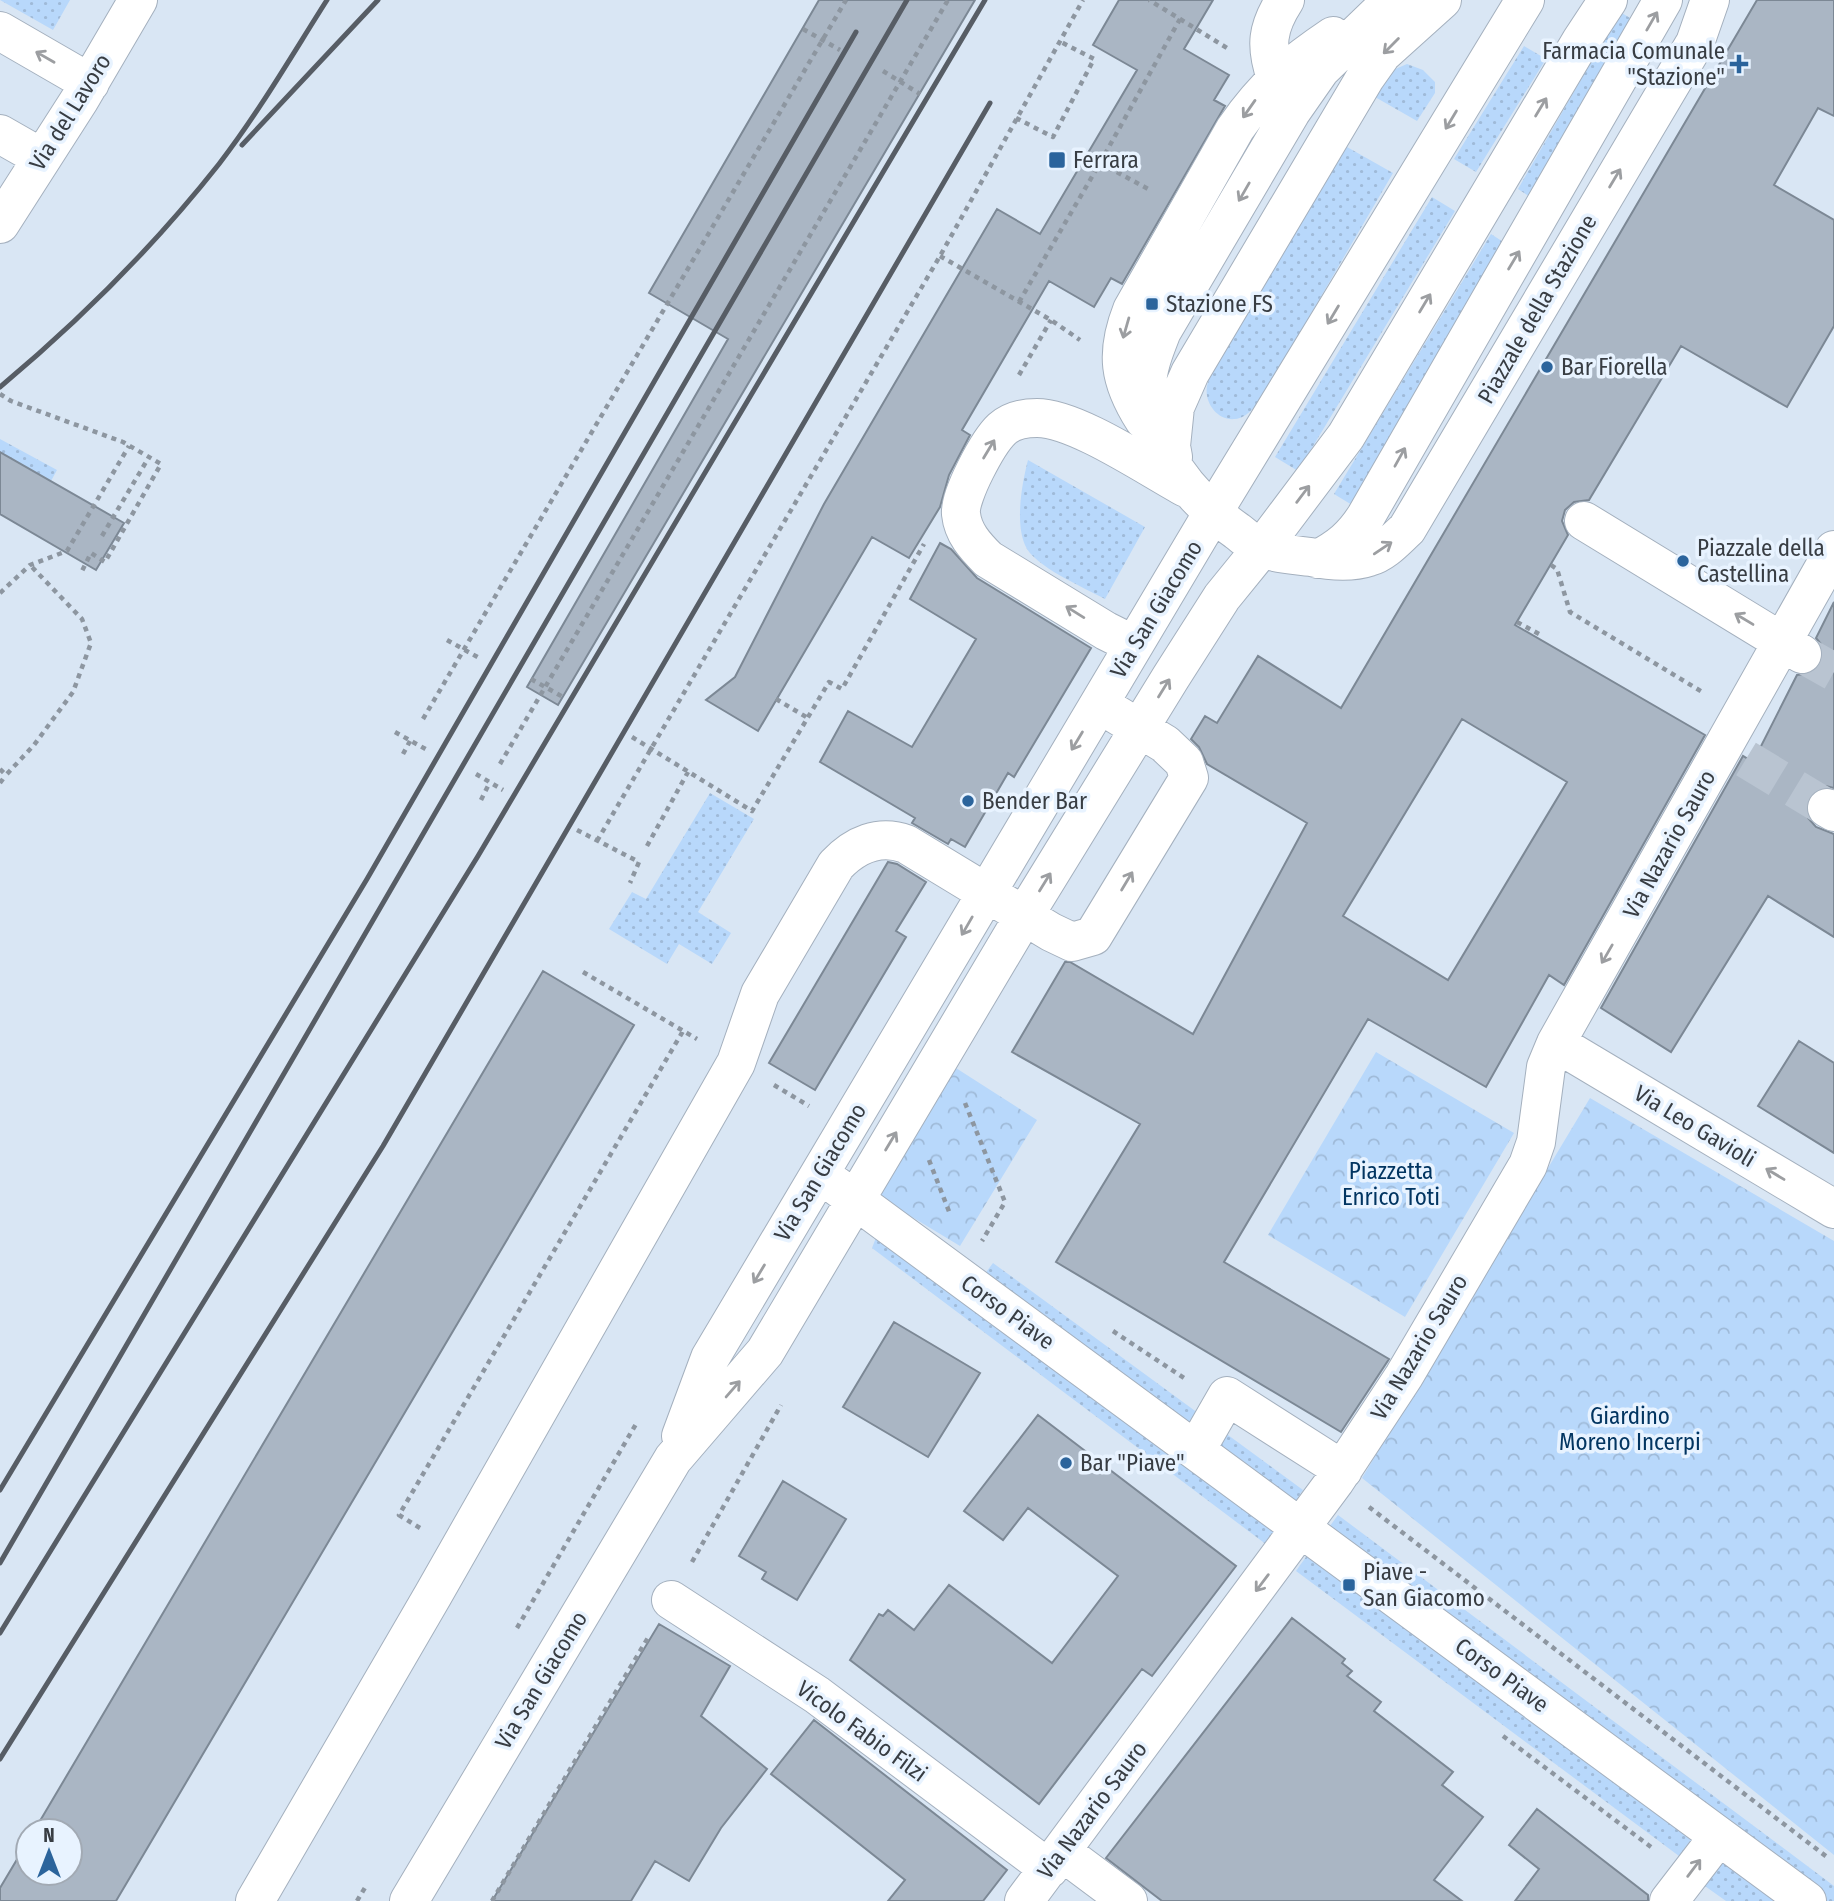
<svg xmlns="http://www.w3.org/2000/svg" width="1834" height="1901" font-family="'Fira Sans Condensed',sans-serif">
  <defs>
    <pattern id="grass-dots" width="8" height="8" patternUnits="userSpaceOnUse" patternTransform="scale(1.75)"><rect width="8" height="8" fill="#b8d8fb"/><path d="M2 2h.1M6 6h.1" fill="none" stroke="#9fbad8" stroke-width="1.8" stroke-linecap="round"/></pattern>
    <pattern id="park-crowns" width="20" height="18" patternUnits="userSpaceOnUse" patternTransform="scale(1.75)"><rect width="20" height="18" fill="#b8d8fb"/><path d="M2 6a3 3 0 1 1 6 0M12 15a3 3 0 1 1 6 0" fill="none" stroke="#9fbad8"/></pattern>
  </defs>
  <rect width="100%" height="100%" fill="#d9e6f4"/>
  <!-- grass -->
  <path fill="url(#grass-dots)" d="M 0,0 L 70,0 L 53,30 Z
    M 1620,12 L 1637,22 L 1535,200 L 1518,189 Z
    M 1524,46 L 1546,59 L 1476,172 L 1454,159 Z
    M 1407,64 L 1423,70 L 1435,82 L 1435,93 L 1417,121 L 1375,97 L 1393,70 Z
    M 1347,147 L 1393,173 L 1264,394 C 1257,404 1248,418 1235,419 C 1217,421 1204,402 1207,386 C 1209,378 1213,371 1215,364 Z
    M 1432,197 L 1455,211 L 1298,471 L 1275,457 Z
    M 1491,234 L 1514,249 L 1357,508 L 1334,494 Z
    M 0,439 L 57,470 L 51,481 L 0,452 Z
    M 1028,460 L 1145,527 L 1105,599 C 1085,588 1033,566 1025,545 C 1015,522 1022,483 1028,460 Z
    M 710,793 L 754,819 L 698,912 L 731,933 L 712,964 L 679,944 L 667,964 L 609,929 L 632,892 L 646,899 Z
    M 879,1230 L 1283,1533 L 1271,1548 L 872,1248 Z
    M 993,1263 L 1303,1490 L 1292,1506 L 981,1279 Z
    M 1338,1515 L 1834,1886 L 1834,1901 L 1824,1901 L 1327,1530 Z
    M 1308,1554 L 1691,1840 L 1679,1856 L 1296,1571 Z
    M 1724,1858 L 1783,1901 L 1726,1901 L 1702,1884 Z"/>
  <!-- park -->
  <path fill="url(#park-crowns)" d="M 1376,1052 L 1514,1133 L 1405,1317 L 1268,1235 Z
    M 945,1061 L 1037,1120 L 960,1246 L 869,1191 Z
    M 1590,1098 L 1834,1241 L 1834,1855 L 1362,1478 Z"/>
  <!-- building -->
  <path fill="#aab6c4" stroke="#7c8895" stroke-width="2" fill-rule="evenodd" d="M 819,0 L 975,0 L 558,705 L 527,687 L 728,339 L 649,293 Z
    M 1119,0 L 1213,0 L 1184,49 L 1229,75 L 1214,100 L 1225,106 L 1122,284 L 1111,278 L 1094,307 L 1049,281 L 962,430 L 970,435 L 949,475 L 940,507 L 909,558 L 872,537 L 758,731 L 706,700 L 735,677 L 824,504 L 997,209 L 1040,234 L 1137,70 L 1093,45 Z
    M 1757,0 L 1834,0 L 1834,116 L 1818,108 L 1774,185 L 1834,220 L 1834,326 L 1787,407 L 1681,346 L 1589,500 L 1574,502 L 1565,510 L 1562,521 L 1568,535 L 1515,625 L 1705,735 L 1564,985 L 1549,975 L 1486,1087 L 1368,1019 L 1224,1262 L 1389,1359 L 1341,1432 L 1056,1262 L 1140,1124 L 1012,1052 L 1065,962 L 1070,962 L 1193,1034 L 1307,823 L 1207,764 L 1199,747 L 1191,739 L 1205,716 L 1217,723 L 1258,656 L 1341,708 ZM 1462,719 L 1567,782 L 1448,980 L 1343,916 Z
    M 0,452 L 124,523 L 96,570 L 0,514 Z
    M 940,543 L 951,549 L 977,578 L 1091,648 L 1014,777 L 1008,773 L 965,847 L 951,839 L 948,844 L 912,823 L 915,818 L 820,762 L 848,711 L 912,747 L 976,639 L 910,599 Z
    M 1834,602 L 1834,788 L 1826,786 L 1815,790 L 1808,797 L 1805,807 L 1808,818 L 1816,827 L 1834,834 L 1834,937 L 1768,896 L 1671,1052 L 1601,1008 L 1743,756 L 1753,762 L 1797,675 L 1812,673 L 1821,665 L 1824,654 L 1821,644 L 1816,638 Z
    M 888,862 L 897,864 L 926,882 L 896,931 L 906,937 L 815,1090 L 769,1063 Z
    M 543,971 L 634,1025 L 116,1901 L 0,1901 L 0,1888 L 28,1841 L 28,1873 L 70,1873 L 70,1831 L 34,1831 Z
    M 1799,1041 L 1834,1063 L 1834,1153 L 1758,1106 Z
    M 894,1322 L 980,1373 L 928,1457 L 843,1407 Z
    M 1038,1415 L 1236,1566 L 1152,1676 L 1142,1669 L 1039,1804 L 850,1660 L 879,1614 L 883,1616 L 888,1610 L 914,1630 L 949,1585 L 1052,1663 L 1118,1576 L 1028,1508 L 1003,1540 L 964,1511 Z
    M 783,1481 L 846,1519 L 797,1600 L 762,1579 L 766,1572 L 739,1556 Z
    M 1292,1618 L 1345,1659 L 1342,1663 L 1352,1671 L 1347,1676 L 1381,1702 L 1374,1711 L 1453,1772 L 1442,1785 L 1483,1817 L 1434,1880 L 1462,1901 L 1162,1901 L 1106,1858 Z
    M 659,1624 L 730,1666 L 701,1716 L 767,1769 L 721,1828 L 689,1881 L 655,1861 L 631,1901 L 492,1901 Z
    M 814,1720 L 1007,1870 L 983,1901 L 888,1901 L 905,1880 L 771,1774 Z
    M 1537,1809 L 1648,1895 L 1648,1901 L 1515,1901 L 1539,1869 L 1509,1845 Z"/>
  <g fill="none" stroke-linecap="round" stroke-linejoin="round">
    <!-- minor-tunnel -->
    <path stroke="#b9c4d1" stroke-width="38" stroke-dasharray="38 19" stroke-linecap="butt" d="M 1802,654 L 1834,672
      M 1746,759 L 1827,808"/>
    <defs>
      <path id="minor" d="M 1404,0 L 1381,11 L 1321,69 L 1291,112 L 1162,331 C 1155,349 1147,368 1147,387 C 1147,446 1191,499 1237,531 C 1245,537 1254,546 1263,549 C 1278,554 1295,555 1311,557 C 1329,561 1351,563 1369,557 C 1384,553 1396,539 1407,529 L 1695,43 L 1710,0
        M 0,31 L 90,83
        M 1276,78 C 1265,46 1267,28 1285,0
        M 0,134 L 42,158
        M 0,224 L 80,99 L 138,0
        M 1144,420 C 1119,381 1115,353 1132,310 L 1235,129 C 1265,86 1290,65 1333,36
        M 1173,457 L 1171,446 L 1175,407 L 1190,373 L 1365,78 L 1382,54 L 1442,0
        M 1584,521 L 1802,654
        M 1318,559 C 1339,548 1353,537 1366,516 L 1663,0
        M 1134,645 L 1106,631 L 988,559 C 975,546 963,533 961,514 C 959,496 988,442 1002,429 C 1011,421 1025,418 1037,418 C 1076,418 1149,468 1186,488
        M 1827,808 L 1834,812
        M 1556,1043 L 1834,1209
        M 835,1185 L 1807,1901
        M 681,1436 L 710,1358 L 1212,514 L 1525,0
        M 1196,1450 L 1227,1396 L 1343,1470
        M 671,1600 L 817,1695 L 1049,1869
        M 1061,1851 L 1128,1901
        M 255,1901 L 433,1595 L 736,1063 L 760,994 L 836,865 C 855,845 879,834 906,844 L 1051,932 L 1072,942 L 1093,936 L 1189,778 L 1184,762 L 1165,744 L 1099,704
        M 409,1901 L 673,1459 L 765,1352 L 1024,916 L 1171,677 L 1222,597 L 1261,549 L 1346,436 L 1581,41 L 1608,0
        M 1024,1901 L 1335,1481 L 1404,1376 L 1528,1165 L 1536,1142 L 1546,1067 L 1556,1043 L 1834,550
        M 1669,1901 L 1719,1836"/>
    </defs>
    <!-- minor casing -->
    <use href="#minor" stroke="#a4b0be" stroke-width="40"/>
    <!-- path -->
    <path stroke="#8d96a0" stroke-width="4.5" stroke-dasharray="5 5" stroke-linecap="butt" d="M 1180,19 L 1227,48
      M 803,29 L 840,50
      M 883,71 L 920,94
      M 1016,118 L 1053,137 L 1094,59 L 1059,41
      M 1100,163 L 1180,19 L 1149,0
      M 940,256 L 1051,320 L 1080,340
      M 1019,302 L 1100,163 L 1152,191
      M 1019,375 L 1051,320
      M 0,394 L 11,401 L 123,442 L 161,464 L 105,562 L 91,553 L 82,571
      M 102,536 L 149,457
      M 1551,565 L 1557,569 L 1570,612 L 1704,693
      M 0,593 L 30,565 L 67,551 L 129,446
      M 1517,622 L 1539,634
      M 447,640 L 481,659
      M 531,679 L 563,697
      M 776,699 L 808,718
      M 423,719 L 846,0
      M 395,732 L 429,751
      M 632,737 L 752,811 L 829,682 L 842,689 L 924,544
      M 403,754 L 410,741
      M 500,764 L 948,0
      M 0,769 L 6,775 L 34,745 L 73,692 L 91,643 L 82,619 L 30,565
      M 476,774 L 503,790
      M 0,783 L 6,775
      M 481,800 L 490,782
      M 577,830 L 639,862 L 630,883
      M 597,841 L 940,256 L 1083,0
      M 647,846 L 688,772
      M 583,972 L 697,1039
      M 774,1085 L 809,1106
      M 965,1103 L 1005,1202 L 982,1241
      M 929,1160 L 950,1214
      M 1113,1331 L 1187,1380
      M 1369,1507 L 1827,1857
      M 420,1528 L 399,1515 L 683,1031
      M 692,1562 L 781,1405
      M 517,1628 L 636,1424
      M 1503,1736 L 1655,1850
      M 357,1901 L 366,1886
      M 492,1901 L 649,1636"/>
    <!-- minor -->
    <use href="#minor" stroke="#fff" stroke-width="38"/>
    <!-- rail -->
    <path stroke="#575d65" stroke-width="5" d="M 242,145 L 378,0
      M 0,387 C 79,321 155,245 219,164 C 259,112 292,55 327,0
      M 0,1490 L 367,879 L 856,32
      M 0,1563 L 907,0
      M 0,1633 L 478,856 L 985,0
      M 0,1759 L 383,1146 L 990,103"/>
  </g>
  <!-- one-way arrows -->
  <defs><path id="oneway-shaft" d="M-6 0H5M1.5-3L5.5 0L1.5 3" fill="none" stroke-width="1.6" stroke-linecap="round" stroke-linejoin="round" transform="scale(1.75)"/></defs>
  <g stroke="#9c9ea1">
    <use href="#oneway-shaft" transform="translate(1652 21) rotate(-60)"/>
    <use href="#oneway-shaft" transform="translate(1391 46) rotate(135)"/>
    <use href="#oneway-shaft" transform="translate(45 57) rotate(-150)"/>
    <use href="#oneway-shaft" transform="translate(1541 107) rotate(-59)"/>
    <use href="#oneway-shaft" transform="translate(1249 109) rotate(125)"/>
    <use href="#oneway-shaft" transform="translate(1451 120) rotate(121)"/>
    <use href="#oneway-shaft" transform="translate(1615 178) rotate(-59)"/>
    <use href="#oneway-shaft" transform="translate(1244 192) rotate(120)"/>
    <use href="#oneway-shaft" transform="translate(1514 260) rotate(-59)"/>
    <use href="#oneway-shaft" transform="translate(1425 303) rotate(-59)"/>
    <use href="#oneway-shaft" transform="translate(1333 315) rotate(121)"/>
    <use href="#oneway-shaft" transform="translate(1126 328) rotate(106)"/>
    <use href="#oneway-shaft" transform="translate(989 449) rotate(-59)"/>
    <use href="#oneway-shaft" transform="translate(1400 457) rotate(-61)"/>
    <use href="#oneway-shaft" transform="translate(1303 494) rotate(-53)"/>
    <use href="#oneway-shaft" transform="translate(1383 548) rotate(-34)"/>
    <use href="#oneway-shaft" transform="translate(1075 612) rotate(-148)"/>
    <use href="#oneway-shaft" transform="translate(1744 619) rotate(-149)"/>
    <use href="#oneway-shaft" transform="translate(1164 688) rotate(-58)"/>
    <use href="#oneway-shaft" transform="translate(1077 741) rotate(121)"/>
    <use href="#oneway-shaft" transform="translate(1127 881) rotate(-59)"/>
    <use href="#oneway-shaft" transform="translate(1045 882) rotate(-58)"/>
    <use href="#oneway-shaft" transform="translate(967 926) rotate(120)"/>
    <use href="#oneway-shaft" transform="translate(1607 954) rotate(120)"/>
    <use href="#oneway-shaft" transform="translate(891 1141) rotate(-59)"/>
    <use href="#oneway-shaft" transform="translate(1775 1174) rotate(-149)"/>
    <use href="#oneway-shaft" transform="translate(759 1274) rotate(121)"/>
    <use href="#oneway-shaft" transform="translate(733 1389) rotate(-49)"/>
    <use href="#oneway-shaft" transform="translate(1262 1583) rotate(127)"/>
    <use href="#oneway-shaft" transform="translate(1694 1868) rotate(-53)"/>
  </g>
  <!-- markers -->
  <g fill="#2b649c" stroke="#e8f3ff" stroke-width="2.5">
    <path d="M1735.5 53.5h7v7h7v7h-7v7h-7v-7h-7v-7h7z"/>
    <rect x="1048" y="151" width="18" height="18" rx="3.5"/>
    <rect x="1145" y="297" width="14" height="14" rx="3.5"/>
    <circle cx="1547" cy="367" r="7"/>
    <circle cx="1683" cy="561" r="7"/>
    <circle cx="968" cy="801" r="7"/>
    <circle cx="1066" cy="1463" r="7"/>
    <rect x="1342" y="1578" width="14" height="14" rx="3.5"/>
  </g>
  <g text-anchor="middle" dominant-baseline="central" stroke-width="7" stroke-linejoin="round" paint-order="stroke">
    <!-- poi labels -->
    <g font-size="23" fill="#383d43" stroke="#e8f3ff" text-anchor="start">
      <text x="1725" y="51" text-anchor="end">Farmacia Comunale<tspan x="1725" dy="26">"Stazione"</tspan></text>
      <text x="1073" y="160">Ferrara</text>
      <text x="1166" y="304">Stazione FS</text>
      <text x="1561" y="367">Bar Fiorella</text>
      <text x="1697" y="548">Piazzale della<tspan x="1697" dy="26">Castellina</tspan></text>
      <text x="982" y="801">Bender Bar</text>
      <text x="1080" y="1463">Bar "Piave"</text>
      <text x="1363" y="1572">Piave -<tspan x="1363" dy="26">San Giacomo</tspan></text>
    </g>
    <!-- street labels -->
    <g font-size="23" fill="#383d43" stroke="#e8f3ff">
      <text transform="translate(70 112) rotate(-58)">Via del Lavoro</text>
      <text transform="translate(1537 309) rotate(-60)">Piazzale della Stazione</text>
      <text transform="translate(1156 609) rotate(-59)">Via San Giacomo</text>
      <text transform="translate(1669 844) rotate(-61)">Via Nazario Sauro</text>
      <text transform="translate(1695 1126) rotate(31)">Via Leo Gavioli</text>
      <text transform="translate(820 1172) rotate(-59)">Via San Giacomo</text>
      <text transform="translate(1008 1312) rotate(36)">Corso Piave</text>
      <text transform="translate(1419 1347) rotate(-59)">Via Nazario Sauro</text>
      <text transform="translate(1502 1675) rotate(36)">Corso Piave</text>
      <text transform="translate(541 1680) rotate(-59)">Via San Giacomo</text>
      <text transform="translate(862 1731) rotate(36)">Vicolo Fabio Filzi</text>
      <text transform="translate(1092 1810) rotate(-53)">Via Nazario Sauro</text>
    </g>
    <!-- park labels -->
    <g font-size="23" fill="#023561" stroke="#e8f3ff">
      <text x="1391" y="1171">Piazzetta<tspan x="1391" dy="26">Enrico Toti</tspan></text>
      <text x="1630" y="1416">Giardino<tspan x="1630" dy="26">Moreno Incerpi</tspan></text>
    </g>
  </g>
  <!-- north arrow -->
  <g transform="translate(49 1852)"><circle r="33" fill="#e8f3ff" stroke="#a2aab4" stroke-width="2"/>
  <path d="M0-5L12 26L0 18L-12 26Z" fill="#2b649c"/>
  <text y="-10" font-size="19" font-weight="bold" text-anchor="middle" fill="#383d43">N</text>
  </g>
</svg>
